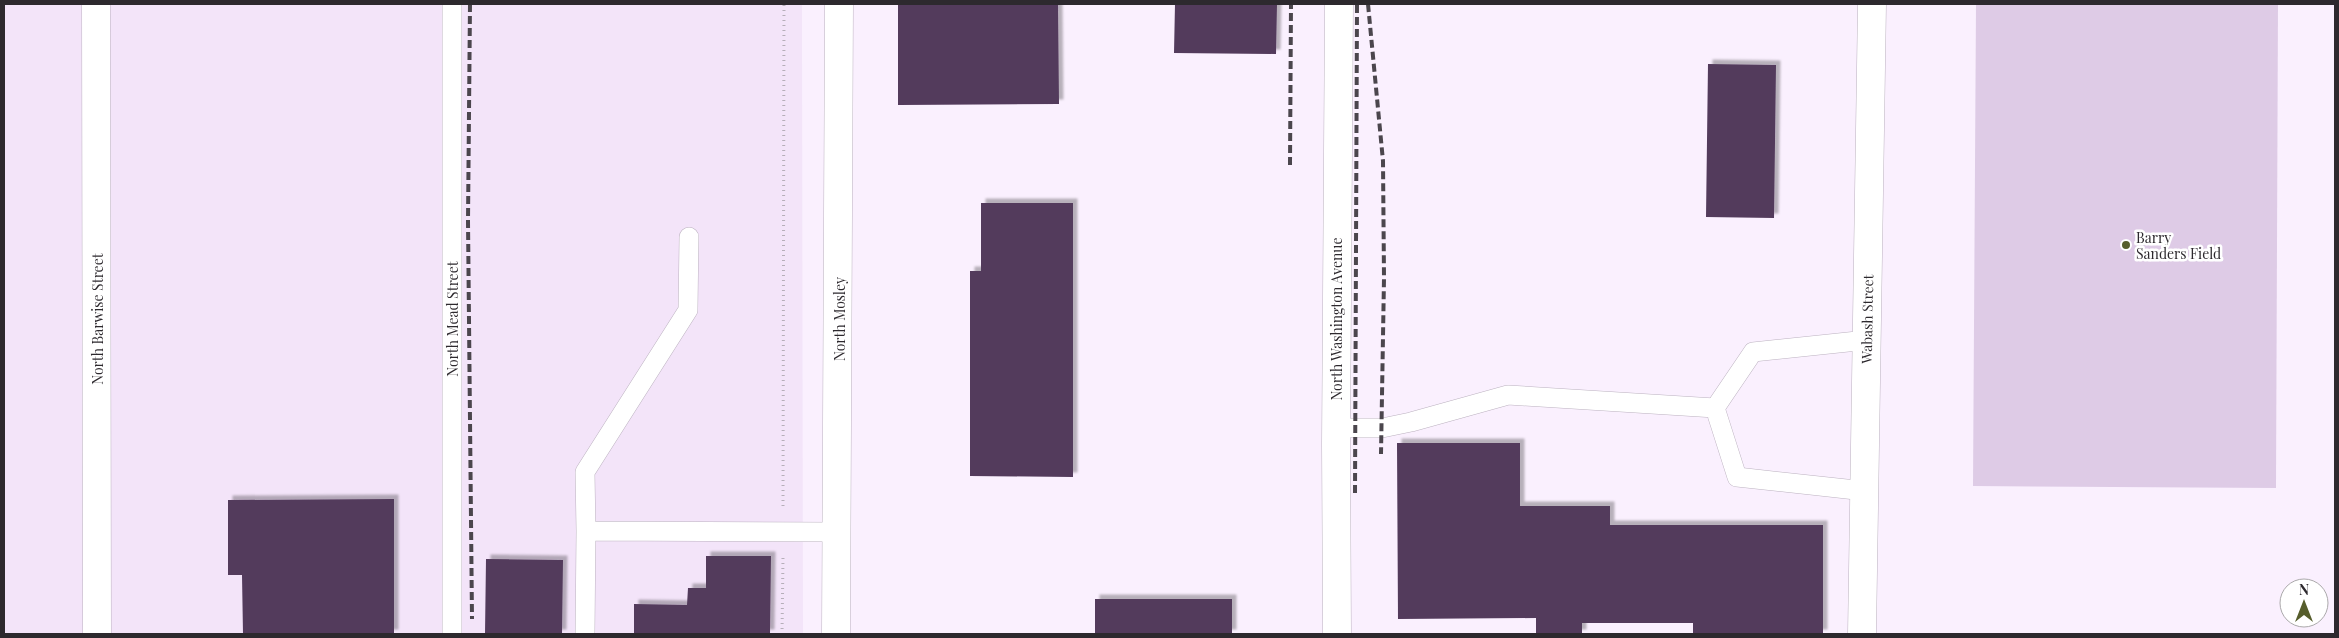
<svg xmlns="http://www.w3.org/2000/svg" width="2339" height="638" font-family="'Playfair Display',serif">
  <defs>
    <filter id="shadow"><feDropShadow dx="4.5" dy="-4.5" stdDeviation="1" flood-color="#0004"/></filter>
  </defs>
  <rect width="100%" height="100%" fill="#faf0fe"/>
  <!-- built -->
  <path fill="#f3e4f9" d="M 4,4 L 802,4 L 803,634 L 4,634 Z"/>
  <!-- green -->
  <path fill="#decbe6" d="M 1976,4 L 2278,4 L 2276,488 L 1973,486 Z"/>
  <!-- building -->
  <path fill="#523a5b" filter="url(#shadow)" d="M 898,4 L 1058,4 L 1059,104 L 898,105 Z
    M 1175,4 L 1277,4 L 1276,54 L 1174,53 Z
    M 1708,64 L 1776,65 L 1774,218 L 1706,217 Z
    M 981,203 L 1073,203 L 1073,477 L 970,476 L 970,271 L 981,271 Z
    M 1397,443 L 1520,443 L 1520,506 L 1610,506 L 1610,525 L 1823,525 L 1823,634 L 1693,634 L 1693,623 L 1582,623 L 1582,634 L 1536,634 L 1536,618 L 1398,619 Z
    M 394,499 L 394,634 L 243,634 L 242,575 L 228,575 L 228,500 Z
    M 706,556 L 771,556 L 770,634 L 634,634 L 634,604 L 687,605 L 688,588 L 706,588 Z
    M 486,559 L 563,560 L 562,634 L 485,634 Z
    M 1095,599 L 1232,599 L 1232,634 L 1095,634 Z"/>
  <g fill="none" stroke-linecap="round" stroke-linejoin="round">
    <defs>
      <path id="service" d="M 452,4 L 452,634
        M 1715,408 L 1753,352 L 1867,340
        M 1336,428 L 1382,428 L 1411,422 L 1508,395 L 1715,408 L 1737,477 L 1865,491
        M 586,531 L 585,472 L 688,310 L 689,237
        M 585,634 L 586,531 L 837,532"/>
      <path id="minor" d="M 96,4 L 97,634
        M 1337,634 L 1336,444 L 1339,4
        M 1862,634 L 1872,4"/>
      <path id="tertiary" d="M 836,634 L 839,4"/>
    </defs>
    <!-- service casing -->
    <use href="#service" stroke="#bcb2c0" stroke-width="20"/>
    <!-- minor casing -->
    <use href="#minor" stroke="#bcb2c0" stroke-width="29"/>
    <!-- tertiary casing -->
    <use href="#tertiary" stroke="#bcb2c0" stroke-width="29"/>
    <!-- path -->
    <path stroke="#b6aeb9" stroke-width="3" stroke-dasharray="1 4" stroke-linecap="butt" d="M 783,506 L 784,4
      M 782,634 L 783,557"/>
    <!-- service -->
    <use href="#service" stroke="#fff" stroke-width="19"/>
    <!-- minor -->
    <use href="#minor" stroke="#fff" stroke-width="28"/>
    <!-- tertiary -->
    <use href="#tertiary" stroke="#fff" stroke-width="28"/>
    <!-- rail -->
    <path stroke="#4b464d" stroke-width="4" stroke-dasharray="8 4" stroke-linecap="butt" d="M 470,4 L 468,221 L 472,619
      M 1368,4 L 1383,161 L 1384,278 L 1381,454
      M 1290,165 L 1291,4
      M 1355,493 L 1357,4"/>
  </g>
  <!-- markers -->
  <circle fill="#565d2c" stroke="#fff" stroke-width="2" cx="2126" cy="245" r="5"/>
  <g text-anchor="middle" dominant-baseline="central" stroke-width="5" stroke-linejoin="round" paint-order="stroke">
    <!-- poi labels -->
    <g font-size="14" fill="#2d292e" stroke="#fff" text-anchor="start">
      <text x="2136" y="237">Barry<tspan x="2136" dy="16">Sanders Field</tspan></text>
    </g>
    <!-- street labels -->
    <g font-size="14" fill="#2d292e" stroke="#fff">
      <text transform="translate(97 319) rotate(-90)">North Barwise Street</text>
      <text transform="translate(452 319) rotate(-90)">North Mead Street</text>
      <text transform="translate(839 319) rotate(-90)">North Mosley</text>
      <text transform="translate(1336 319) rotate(-90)">North Washington Avenue</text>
      <text transform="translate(1867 319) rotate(-89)">Wabash Street</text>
    </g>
  </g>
  <!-- border -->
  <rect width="2339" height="638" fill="none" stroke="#2d292e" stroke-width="10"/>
  <!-- north arrow -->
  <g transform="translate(2304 603)"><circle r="24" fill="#ffffff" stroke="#aba9ab"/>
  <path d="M0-4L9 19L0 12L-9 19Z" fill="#565d2c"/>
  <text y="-8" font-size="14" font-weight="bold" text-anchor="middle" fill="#2d292e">N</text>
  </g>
</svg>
